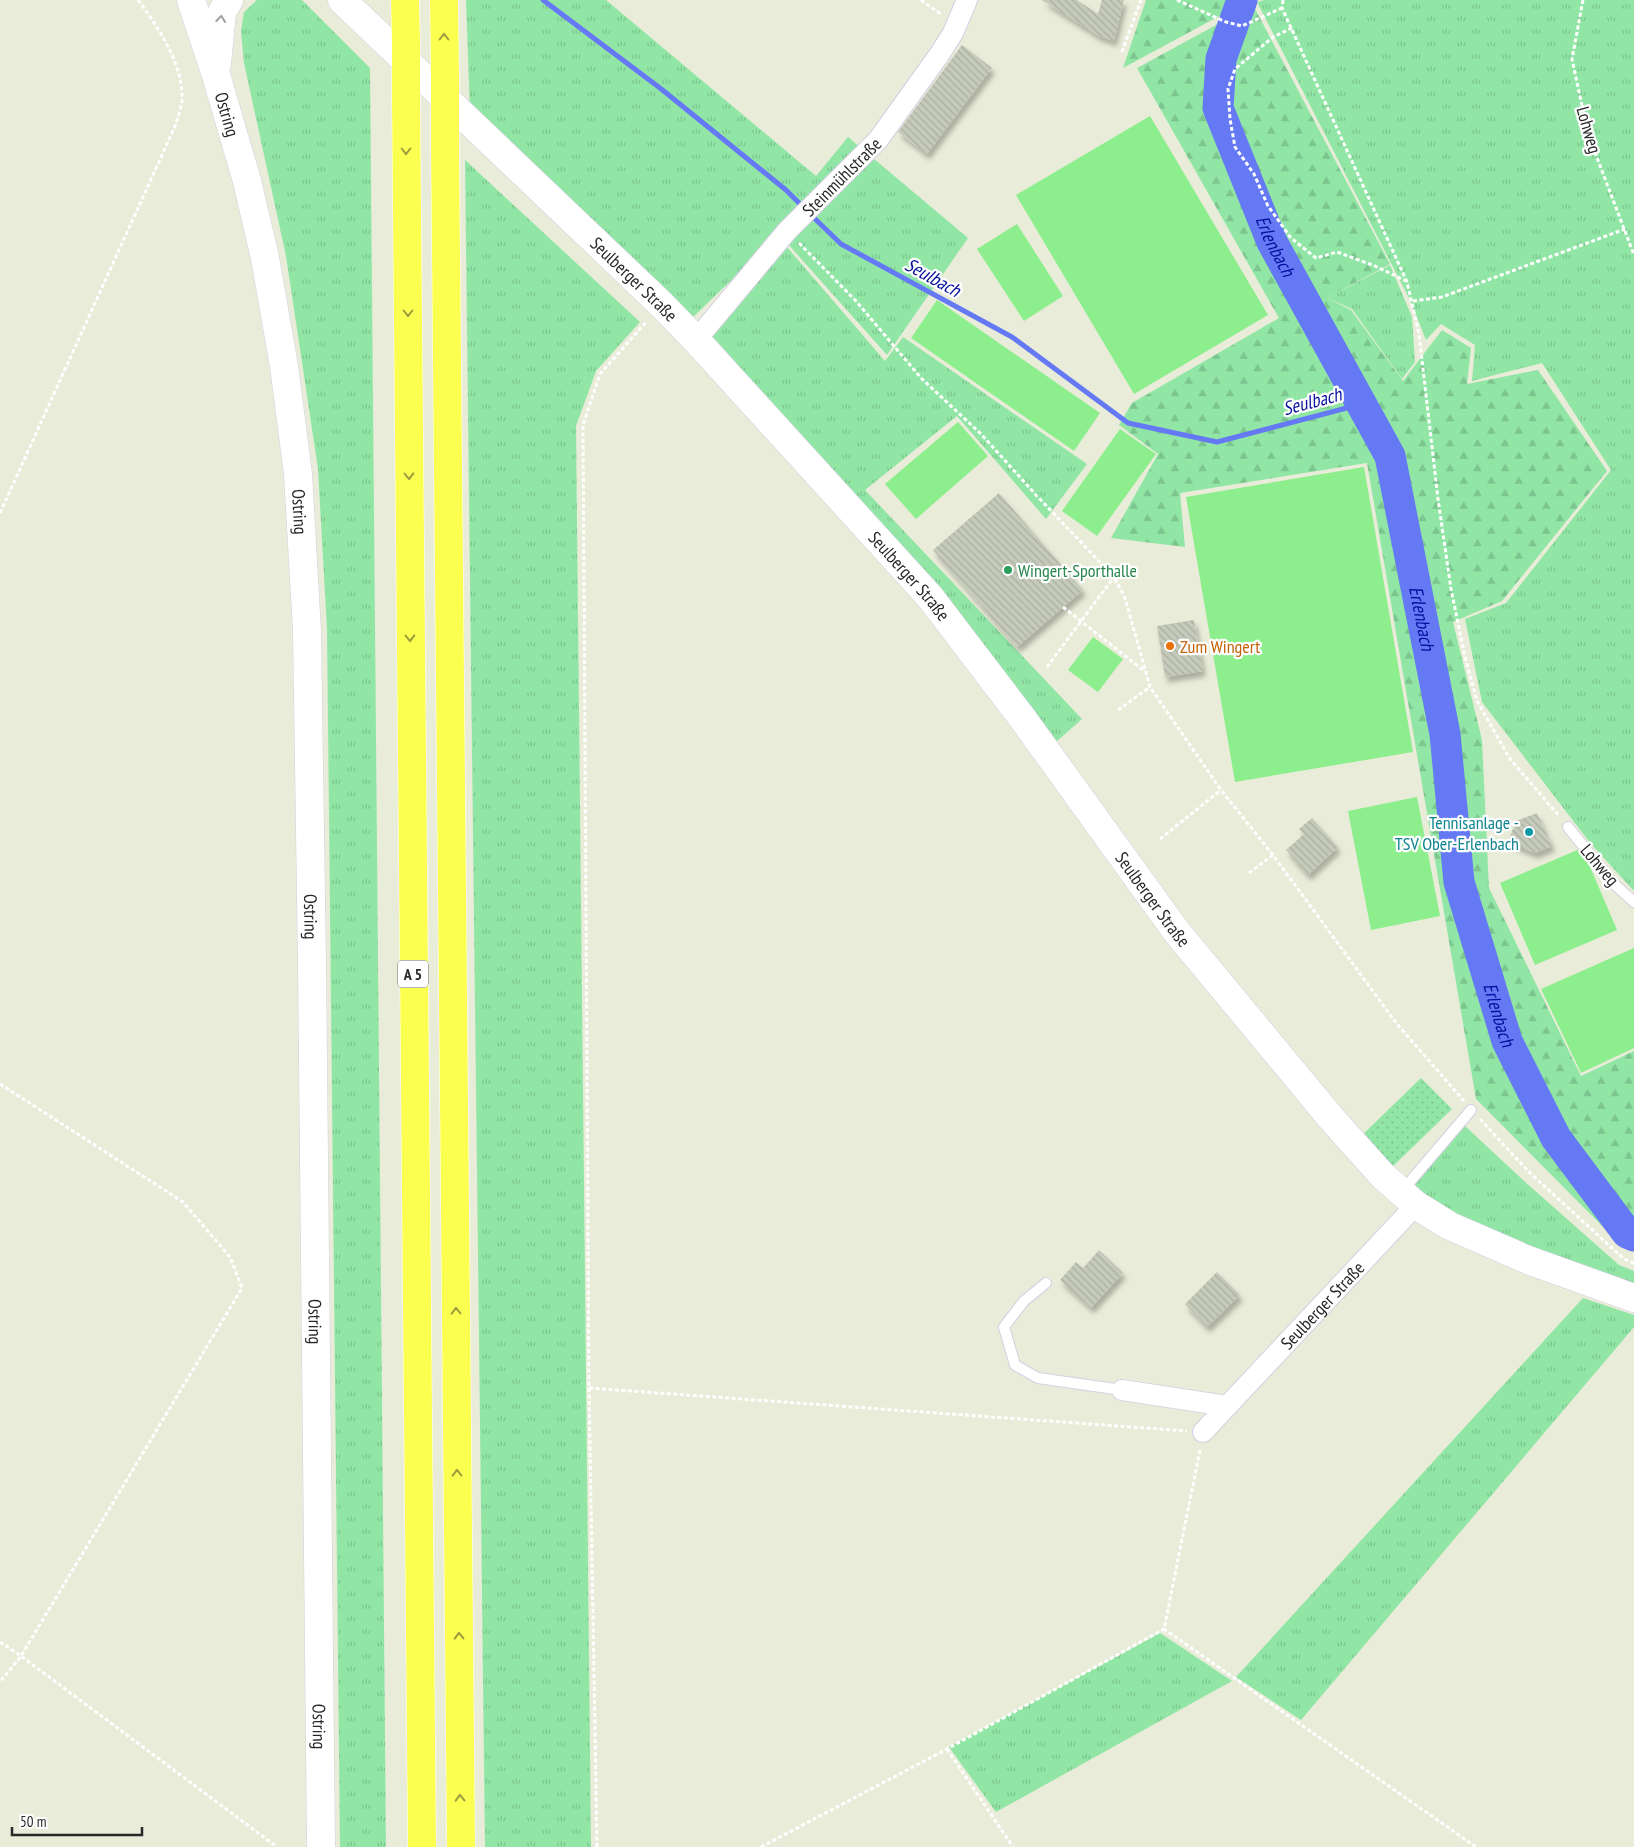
<svg xmlns="http://www.w3.org/2000/svg" width="1634" height="1847" font-family="'PT Sans Narrow',sans-serif">
  <defs>
    <pattern id="grass-tufts" width="24" height="20" patternUnits="userSpaceOnUse" patternTransform="scale(1.25)"><rect width="24" height="20" fill="#91e6a6"/><path d="M3 7l-1-3M5 7V3M7 7l1-3M15 17l-1-3M17 17v-4M19 17l1-3" fill="none" stroke="#7dc58f"/></pattern>
    <pattern id="forest-firs" width="22" height="20" patternUnits="userSpaceOnUse" patternTransform="scale(1.25)"><rect width="22" height="20" fill="#91e6a6"/><path d="M5 1l3.5 6h-7zM16 11l3.5 6h-7z" fill="#7dc58f"/></pattern>
    <pattern id="park-dots" width="8" height="8" patternUnits="userSpaceOnUse" patternTransform="scale(1.25)"><rect width="8" height="8" fill="#91e6a6"/><path d="M2 2h.1M6 6h.1" fill="none" stroke="#7dc58f" stroke-width="1.8" stroke-linecap="round"/></pattern>
    <pattern id="building-back-hatch" width="6" height="6" patternUnits="userSpaceOnUse" patternTransform="scale(1.25)"><rect width="6" height="6" fill="#c6cabb"/><path d="M-1 5l2 2M0 0l6 6M5-1l2 2" fill="none" stroke="#aaaea1"/></pattern>
    <filter id="shadow"><feDropShadow dx="3" dy="5.5" stdDeviation="2.5" flood-color="#0004"/></filter>
  </defs>
  <rect width="100%" height="100%" fill="#e9ecd8"/>
  <!-- grass -->
  <path fill="url(#grass-tufts)" d="M 257,0 L 302,0 L 370,68 L 386,1847 L 340,1847 L 327,629 L 318,469 L 286,256 L 244,63 L 241,31 L 244,12 Z
    M 466,0 L 606,0 L 816,176 L 848,137 L 968,238 L 887,355 L 779,234 L 690,320 L 470,113 Z
    M 1265,0 L 1634,0 L 1634,891 L 1591,844 L 1482,702 L 1465,619 L 1506,603 L 1611,470 L 1542,363 L 1472,381 L 1475,345 L 1441,324 L 1426,340 L 1410,300 L 1257,2 Z
    M 465,160 L 640,322 L 596,371 L 576,426 L 591,1847 L 485,1847 Z
    M 780,239 L 885,361 L 903,337 L 1087,464 L 1046,519 L 957,416 L 865,490 L 1082,719 L 1057,741 L 937,587 L 705,336 Z
    M 1390,265 L 1412,317 L 1415,362 L 1402,379 L 1352,309 L 1327,298 Z
    M 1464,1125 L 1523,1180 L 1619,1265 L 1634,1271 L 1634,1306 L 1398,1202 Z
    M 1583,1298 L 1634,1315 L 1634,1327 L 1301,1720 L 1236,1677 Z
    M 1160,1633 L 1232,1681 L 996,1812 L 949,1747 Z"/>
  <!-- forest -->
  <path fill="url(#forest-firs)" d="M 1146,0 L 1249,0 L 1123,68 Z
    M 1253,5 L 1390,264 L 1327,298 L 1351,310 L 1403,381 L 1442,330 L 1471,348 L 1467,384 L 1538,370 L 1607,471 L 1502,601 L 1453,622 L 1482,740 L 1489,888 L 1581,1076 L 1634,1051 L 1634,1247 L 1614,1238 L 1476,1099 L 1367,463 L 1180,493 L 1185,547 L 1111,538 L 1158,454 L 1119,425 L 1132,403 L 1279,318 L 1137,68 Z"/>
  <!-- park -->
  <path fill="url(#park-dots)" d="M 1421,1078 L 1452,1109 L 1386,1173 L 1356,1141 Z"/>
  <!-- pitch -->
  <path fill="#8cee8d" d="M 1150,116 L 1268,315 L 1134,394 L 1016,195 Z
    M 1017,224 L 1063,296 L 1024,321 L 977,249 Z
    M 937,300 L 1100,413 L 1074,451 L 911,338 Z
    M 958,422 L 988,456 L 916,519 L 885,484 Z
    M 1120,429 L 1156,454 L 1097,536 L 1062,511 Z
    M 1364,467 L 1413,752 L 1235,782 L 1186,497 Z
    M 1093,637 L 1123,659 L 1098,692 L 1068,670 Z
    M 1417,797 L 1440,916 L 1371,930 L 1348,811 Z
    M 1582,848 L 1617,930 L 1535,965 L 1500,883 Z
    M 1634,948 L 1634,1048 L 1581,1073 L 1541,989 Z"/>
  <g fill="none" stroke-linecap="round" stroke-linejoin="round">
    <!-- stream -->
    <path stroke="#6579f4" stroke-width="5" d="M 543,0 L 660,88 L 786,190 L 804,208
      M 810,214 L 841,244 L 1012,337 L 1128,423 L 1217,442 L 1362,404"/>
    <!-- river -->
    <path stroke="#6579f4" stroke-width="31" id="s1" d="M 1242,0 L 1221,59 L 1218,108 L 1272,242 L 1390,456 L 1445,734 L 1459,882 L 1507,1041 L 1556,1138 L 1627,1233 L 1634,1236"/>
  </g>
  <!-- building -->
  <path fill="url(#building-back-hatch)" filter="url(#shadow)" d="M 1042,0 L 1077,0 L 1098,14 L 1102,0 L 1124,0 L 1114,41 L 1099,36 Z
    M 962,45 L 992,68 L 927,154 L 898,132 Z
    M 999,493 L 1083,590 L 1017,647 L 933,550 Z
    M 1194,620 L 1203,671 L 1165,677 L 1157,626 Z
    M 1537,813 L 1552,846 L 1535,853 L 1508,842 L 1516,821 Z
    M 1312,818 L 1338,847 L 1308,875 L 1286,850 L 1304,834 L 1299,829 Z
    M 1099,1250 L 1123,1273 L 1091,1308 L 1060,1280 L 1076,1262 L 1083,1268 Z
    M 1217,1272 L 1240,1295 L 1207,1327 L 1185,1304 Z"/>
  <g fill="none" stroke-linecap="round" stroke-linejoin="round">
    <defs>
      <path id="lane" d="M 1568,827 L 1613,883 L 1634,902
        M 1402,1191 L 1471,1110
        M 1046,1283 L 1024,1301 L 1004,1327 L 1015,1365 L 1038,1378 L 1122,1390"/>
      <g id="street">
        <path id="s2" d="M 696,340 L 787,231 L 878,140 L 939,55 L 953,33 L 967,0"/>
        <path d="M 1122,1390 L 1227,1406"/>
        <path id="s3" d="M 1203,1432 L 1416,1205"/>
      </g>
      <g id="secondary">
        <path id="s4" d="M 191,0 L 216,75 L 247,181 L 265,258 L 284,366 L 298,474 L 307,631 L 312,963 L 321,1847"/>
        <path id="s5" d="M 342,0 L 662,305 L 696,340 L 930,597 L 1023,719 L 1176,931 L 1331,1118 L 1382,1175 L 1416,1205 L 1450,1226 L 1528,1260 L 1634,1298"/>
        <path d="M 217,64 L 222,12 L 229,0"/>
      </g>
      <path id="highway" d="M 405,0 L 406,40
        M 444,0 L 445,74
        M 406,102 L 422,1847
        M 445,147 L 461,1847"/>
    </defs>
    <!-- lane casing -->
    <use href="#lane" stroke="#d6cee2" stroke-width="12"/>
    <!-- street casing -->
    <use href="#street" stroke="#d6cee2" stroke-width="22"/>
    <!-- secondary casing -->
    <use href="#secondary" stroke="#d6cee2" stroke-width="29"/>
    <!-- highway casing -->
    <use href="#highway" stroke="#fff" stroke-width="29"/>
    <!-- path -->
    <path stroke="#fff" stroke-width="3" stroke-dasharray="4 2.5" stroke-linecap="butt" d="M 921,0 L 942,15
      M 1177,0 L 1226,22 L 1242,26 L 1282,8
      M 1283,0 L 1282,8 L 1407,282 L 1419,334 L 1438,499 L 1451,589 L 1465,657 L 1477,701 L 1510,759 L 1560,817
      M 1583,0 L 1572,59 L 1588,134 L 1634,255
      M 1292,28 L 1273,37 L 1235,69 L 1228,89 L 1230,119 L 1235,147 L 1254,174 L 1268,206 L 1291,238 L 1316,258 L 1337,252 L 1375,266 L 1406,281
      M 1122,52 L 1141,0
      M 799,243 L 856,301 L 921,378 L 981,434 L 1036,495 L 1114,577 L 1125,598 L 1150,687 L 1221,790 L 1273,855 L 1397,1024 L 1464,1101
      M 1413,301 L 1442,297 L 1625,229
      M 0,513 L 176,124 C 178,116 181,108 182,101 C 184,65 158,27 138,0
      M 1063,607 L 1143,670
      M 1047,667 L 1114,577
      M 1118,710 L 1150,687
      M 1160,839 L 1221,790
      M 1249,873 L 1273,855
      M 0,1084 L 183,1202 L 230,1257 L 242,1288 L 21,1656 L 0,1682
      M 1480,1119 L 1529,1172 L 1624,1259 L 1634,1263
      M 589,1388 L 1187,1431
      M 1200,1450 L 1164,1629 L 1476,1847
      M 0,1642 L 21,1656 L 277,1847
      M 947,1749 L 1013,1847
      M 597,1847 L 589,1388 L 583,425 L 600,374 L 647,321
      M 761,1847 L 947,1749 L 1164,1629"/>
    <!-- lane -->
    <use href="#lane" stroke="#fff" stroke-width="10"/>
    <!-- street -->
    <use href="#street" stroke="#fff" stroke-width="20"/>
    <!-- secondary -->
    <use href="#secondary" stroke="#fff" stroke-width="28"/>
    <!-- highway -->
    <use href="#highway" stroke="#fbff50" stroke-width="28"/>
    <defs>
      <path id="highway-bridge" d="M 406,40 L 406,102
        M 445,74 L 445,147"/>
    </defs>
    <!-- highway-bridge casing -->
    <use href="#highway-bridge" stroke="#fff" stroke-width="29" stroke-linecap="butt"/>
    <!-- highway-bridge -->
    <use href="#highway-bridge" stroke="#fbff50" stroke-width="28"/>
  </g>
  <!-- one-way arrows -->
  <defs><path id="oneway-chevron" d="M-2-3.5L2.5 0L-2 3.5" fill="none" stroke-width="1.6" stroke-linecap="round" stroke-linejoin="round" transform="scale(1.25)"/></defs>
  <use stroke="#9e9e9e" href="#oneway-chevron" transform="translate(221 19) rotate(-83)"/>
  <g stroke="#9c9e3e">
    <use href="#oneway-chevron" transform="translate(444 37) rotate(-90)"/>
    <use href="#oneway-chevron" transform="translate(406 151) rotate(90)"/>
    <use href="#oneway-chevron" transform="translate(408 313) rotate(90)"/>
    <use href="#oneway-chevron" transform="translate(409 476) rotate(89)"/>
    <use href="#oneway-chevron" transform="translate(410 638) rotate(89)"/>
    <use href="#oneway-chevron" transform="translate(456 1311) rotate(-91)"/>
    <use href="#oneway-chevron" transform="translate(457 1473) rotate(-91)"/>
    <use href="#oneway-chevron" transform="translate(459 1636) rotate(-91)"/>
    <use href="#oneway-chevron" transform="translate(460 1798) rotate(-91)"/>
  </g>
  <!-- markers -->
  <circle fill="#2e9e5b" stroke="#fff" stroke-width="2" cx="1008" cy="570" r="5"/>
  <circle fill="#e8710a" stroke="#fff" stroke-width="2" cx="1170" cy="646" r="5"/>
  <circle fill="#0f9aa8" stroke="#fff" stroke-width="2" cx="1529" cy="832" r="5"/>
  <g text-anchor="middle" dominant-baseline="central" stroke-width="4.5" stroke-linejoin="round" paint-order="stroke">
    <!-- shield labels -->
    <rect fill="#fff" stroke="#686868" stroke-width="1" x="398" y="960.5" width="30" height="27" rx="4"/>
    <g font-size="16" font-weight="bold" fill="#282828">
      <text x="413" y="974">A 5</text>
    </g>
    <!-- street labels -->
    <g font-size="18" fill="#282828" stroke="#fff">
      <text stroke="none"><textPath href="#s4" startOffset="120">Ostring</textPath></text>
      <text transform="translate(1589 130) rotate(74)">Lohweg</text>
      <text stroke="none"><textPath href="#s2" startOffset="219">Steinmühlstraße</textPath></text>
      <text stroke="none"><textPath href="#s5" startOffset="404">Seulberger Straße</textPath></text>
      <text stroke="none"><textPath href="#s4" startOffset="525">Ostring</textPath></text>
      <text stroke="none"><textPath href="#s5" startOffset="809">Seulberger Straße</textPath></text>
      <text transform="translate(1600 865) rotate(50)">Lohweg</text>
      <text stroke="none"><textPath href="#s5" startOffset="1214">Seulberger Straße</textPath></text>
      <text stroke="none"><textPath href="#s4" startOffset="930">Ostring</textPath></text>
      <text stroke="none"><textPath href="#s3" startOffset="174">Seulberger Straße</textPath></text>
      <text stroke="none"><textPath href="#s4" startOffset="1335">Ostring</textPath></text>
      <text stroke="none"><textPath href="#s4" startOffset="1740">Ostring</textPath></text>
    </g>
    <!-- leisure labels -->
    <g font-size="18" fill="#27864d" stroke="#fff" text-anchor="start">
      <text x="1018" y="570">Wingert-Sporthalle</text>
    </g>
    <!-- food labels -->
    <g font-size="18" fill="#c56008" stroke="#fff" text-anchor="start">
      <text x="1180" y="646">Zum Wingert</text>
    </g>
    <!-- culture labels -->
    <g font-size="18" fill="#0d838f" stroke="#fff" text-anchor="end">
      <text x="1519" y="822">Tennisanlage -<tspan x="1519" dy="21">TSV Ober-Erlenbach</tspan></text>
    </g>
    <!-- water labels -->
    <g font-size="19" font-style="italic" fill="#06109e" stroke="#fff">
      <text stroke="none"><textPath href="#s1" startOffset="261">Erlenbach</textPath></text>
      <text transform="translate(933 277) rotate(29)">Seulbach</text>
      <text transform="translate(1312 401) rotate(-15)">Seulbach</text>
      <text stroke="none"><textPath href="#s1" startOffset="666">Erlenbach</textPath></text>
      <text stroke="none"><textPath href="#s1" startOffset="1071">Erlenbach</textPath></text>
    </g>
  </g>
  <!-- scale -->
  <path d="M12 1827v8h130v-8" fill="none" stroke="#282828" stroke-width="2.5"/>
  <text x="20" y="1827" font-size="15" fill="#282828" stroke="#ffffff" stroke-width="4" paint-order="stroke">50 m</text>
</svg>
